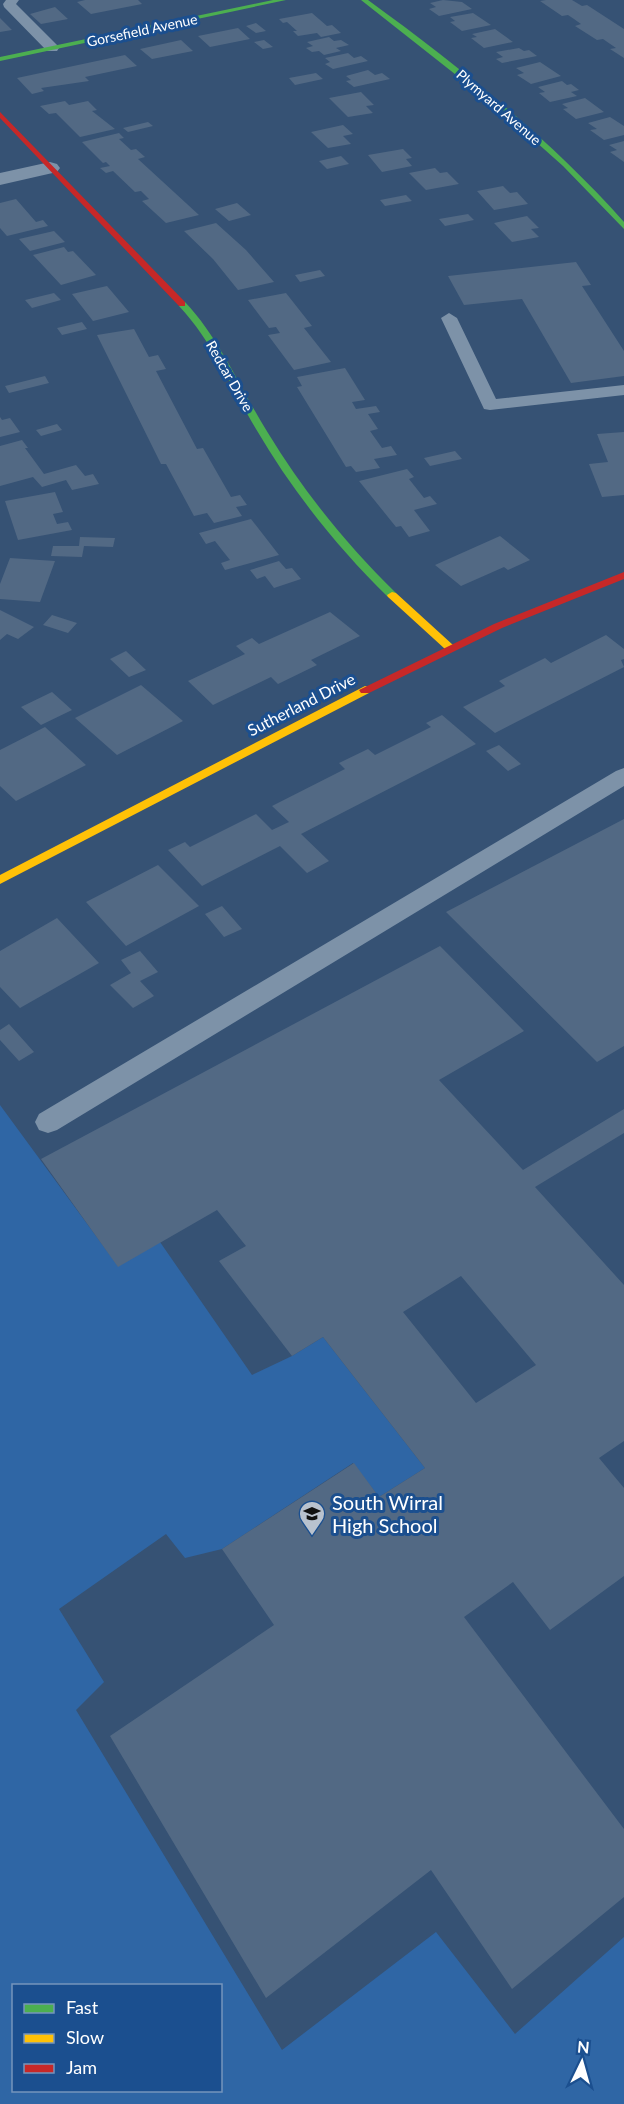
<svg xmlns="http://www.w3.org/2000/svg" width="624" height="2104" font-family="Lato,sans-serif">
  <rect width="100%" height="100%" fill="#365274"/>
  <!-- green -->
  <path fill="#2f66a5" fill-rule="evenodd" d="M 0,1105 L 118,1266 L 160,1242 L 252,1375 L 292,1356 L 323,1337 L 425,1468 L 379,1497 L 353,1463 L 222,1549 L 185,1558 L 166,1534 L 59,1609 L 104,1682 L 76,1710 L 282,2050 L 436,1932 L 515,2034 L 624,1937 L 624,2104 L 0,2104 ZM 14,1986 L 220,1986 L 220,2090 L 14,2090 Z"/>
  <!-- building -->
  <path fill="#526984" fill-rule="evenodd" d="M 85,0 L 138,0 L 142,4 L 91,14 L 77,2 Z
    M 443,0 L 462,2 L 472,9 L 439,16 L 429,9 L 436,7 L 430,3 Z
    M 546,0 L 572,0 L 582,6 L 587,5 L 624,29 L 624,58 L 610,49 L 616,48 L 603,39 L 597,40 L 575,26 L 581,24 L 574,19 L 568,15 L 562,16 L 540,1 Z
    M 55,7 L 68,19 L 41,24 L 30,14 Z
    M 312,13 L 327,26 L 332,25 L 341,33 L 321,37 L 317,33 L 298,36 L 293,31 L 297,31 L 287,22 L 283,23 L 279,19 Z
    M 473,13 L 491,25 L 462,31 L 450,22 L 455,21 L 450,17 Z
    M 0,18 L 12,30 L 0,32 Z
    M 256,23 L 266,31 L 256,33 L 246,26 Z
    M 238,28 L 250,39 L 210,47 L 198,36 Z
    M 495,29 L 513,42 L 484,48 L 471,38 L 477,37 L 472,34 Z
    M 329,37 L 334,41 L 341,40 L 349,45 L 336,48 L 341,51 L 324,55 L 319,51 L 312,52 L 306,48 L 313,46 L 307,42 Z
    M 181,40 L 193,51 L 152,59 L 140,49 Z
    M 264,40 L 273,47 L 263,49 L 254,42 Z
    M 519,48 L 524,51 L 529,50 L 537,56 L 502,63 L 496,59 L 503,57 L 496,52 Z
    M 348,53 L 354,58 L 361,56 L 368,61 L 333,69 L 325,64 L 330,62 L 325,58 Z
    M 125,55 L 137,66 L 85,77 L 89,81 L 41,88 L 44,91 L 32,94 L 17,78 Z
    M 540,62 L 561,76 L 531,84 L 517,75 L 524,73 L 516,68 Z
    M 368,70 L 375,75 L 382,73 L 390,79 L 354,87 L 346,81 L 351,80 L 346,76 Z
    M 316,73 L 323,79 L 295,85 L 289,78 Z
    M 562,81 L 567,85 L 571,84 L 579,90 L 571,92 L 577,96 L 550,102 L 539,93 L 545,92 L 538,87 Z
    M 361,92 L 374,105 L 366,106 L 373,113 L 348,117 L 329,98 Z
    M 585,98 L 604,112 L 576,119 L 563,109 L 568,108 L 562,104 Z
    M 65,101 L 69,105 L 88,101 L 97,110 L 92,111 L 115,129 L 80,137 L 56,113 L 49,114 L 40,106 Z
    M 610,117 L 624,126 L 624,135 L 604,140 L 590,130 L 597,129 L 588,123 Z
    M 148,122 L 153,126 L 128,132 L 123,128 Z
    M 343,125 L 353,134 L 343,136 L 351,144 L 328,148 L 311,132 Z
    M 119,133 L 124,138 L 119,139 L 131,150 L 136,149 L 145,157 L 138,159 L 199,215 L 166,223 L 142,201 L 149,199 L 141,191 L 135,192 L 113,171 L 106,173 L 100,168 L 110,166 L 106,162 L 103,163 L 82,142 Z
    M 624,141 L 624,162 L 610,152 L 617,150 L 609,145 Z
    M 403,149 L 412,158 L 406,159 L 412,166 L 382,172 L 368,155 Z
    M 341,156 L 349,164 L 327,169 L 319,161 Z
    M 435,168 L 440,173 L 447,172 L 459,184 L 426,190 L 409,173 Z
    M 503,186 L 510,193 L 517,192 L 528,204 L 494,210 L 477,191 Z
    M 406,195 L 412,201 L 385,206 L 380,200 Z
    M 16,199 L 36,222 L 43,220 L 48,226 L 7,236 L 0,228 L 0,203 Z
    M 237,203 L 251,215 L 229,221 L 215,209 Z
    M 468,214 L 474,220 L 445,226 L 439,219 Z
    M 527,216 L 539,228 L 531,229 L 539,237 L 512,242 L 494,223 Z
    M 216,223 L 246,250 L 274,282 L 238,290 L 213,259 L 184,231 Z
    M 54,231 L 65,242 L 30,251 L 19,239 Z
    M 64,247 L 68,252 L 73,251 L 96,275 L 61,285 L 33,255 Z
    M 576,262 L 591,285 L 582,286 L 624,351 L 624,376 L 571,383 L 522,299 L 464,305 L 448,276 Z
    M 320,270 L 325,276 L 300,282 L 295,275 Z
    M 107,286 L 129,312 L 93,321 L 72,294 Z
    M 54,293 L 61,300 L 32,308 L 25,300 Z
    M 286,293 L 312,326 L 304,328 L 331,362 L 294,370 L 268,335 L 280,333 L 276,327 L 269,328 L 248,300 Z
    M 82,322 L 87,329 L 62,335 L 57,328 Z
    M 134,329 L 149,357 L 158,355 L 166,369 L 156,371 L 197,449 L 203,448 L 231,497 L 240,495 L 247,505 L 236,507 L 242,516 L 214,523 L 207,513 L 194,516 L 166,464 L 161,464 L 97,335 Z
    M 345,368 L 365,400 L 352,402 L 356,409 L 376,406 L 380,412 L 368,414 L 378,429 L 370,431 L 382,448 L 391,446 L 397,455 L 374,459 L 380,468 L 356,472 L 351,466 L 346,467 L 297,387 L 302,386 L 297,377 Z
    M 45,376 L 49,383 L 9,393 L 5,386 Z
    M 0,417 L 2,420 L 10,418 L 20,432 L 0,437 Z
    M 57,424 L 62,430 L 41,436 L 36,430 Z
    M 624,432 L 624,495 L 602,497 L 589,464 L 608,462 L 597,434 Z
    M 22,440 L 28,448 L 25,448 L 44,474 L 76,465 L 85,476 L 93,474 L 99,484 L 72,490 L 66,480 L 42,487 L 33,477 L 0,486 L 0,446 Z
    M 455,451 L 462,459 L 430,466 L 424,458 Z
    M 407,469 L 414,477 L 409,479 L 424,498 L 430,496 L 437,504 L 414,510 L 430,531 L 409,537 L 401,526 L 396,527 L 359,481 Z
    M 55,492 L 63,512 L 53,514 L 57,524 L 68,522 L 72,530 L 18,540 L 5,501 Z
    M 251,519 L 279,555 L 225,570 L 221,563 L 230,560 L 222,550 L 215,541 L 206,544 L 199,533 Z
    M 500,536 L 530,560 L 508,570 L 504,567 L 461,586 L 435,565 Z
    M 80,537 L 115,538 L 113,547 L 84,546 L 82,557 L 51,556 L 53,546 L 79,546 Z
    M 10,558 L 55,561 L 40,602 L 0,599 L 0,584 Z
    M 279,561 L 286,569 L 292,568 L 301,579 L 274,588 L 265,576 L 257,579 L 250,570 Z
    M 0,610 L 34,627 L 18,639 L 7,634 L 0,640 Z
    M 330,612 L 360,636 L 311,660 L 317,665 L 278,684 L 271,677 L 213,705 L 188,681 L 245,654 L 236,646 L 252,638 L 259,644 Z
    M 52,615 L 77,623 L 68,633 L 43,625 Z
    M 606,635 L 624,649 L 624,659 L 621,660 L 624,667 L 495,733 L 463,707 L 505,686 L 499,681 L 545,658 L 551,663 Z
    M 126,651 L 146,670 L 129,677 L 110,659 Z
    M 141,685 L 183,721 L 117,755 L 75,718 Z
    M 52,692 L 72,710 L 41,725 L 21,707 Z
    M 442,715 L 476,744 L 301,834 L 329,861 L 307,873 L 280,846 L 202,886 L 168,850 L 185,842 L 190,847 L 256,814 L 272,830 L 289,822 L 272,806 L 345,769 L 339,763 L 368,749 L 375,755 L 431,727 L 426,723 Z
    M 45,727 L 86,765 L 16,801 L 0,786 L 0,750 Z
    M 499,745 L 521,764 L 508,771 L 486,751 Z
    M 624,819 L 624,1046 L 597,1062 L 446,912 Z
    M 158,865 L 199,906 L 126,946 L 86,902 Z
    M 222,906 L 242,929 L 224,937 L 205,914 Z
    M 57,918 L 99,963 L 20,1008 L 0,987 L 0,951 Z
    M 440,946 L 524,1031 L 439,1080 L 523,1170 L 624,1109 L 624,1133 L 535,1187 L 624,1285 L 624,1441 L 599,1458 L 624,1488 L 624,1576 L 550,1630 L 513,1582 L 464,1617 L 624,1829 L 624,1897 L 512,1989 L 431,1870 L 266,1998 L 110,1736 L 274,1625 L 222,1549 L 354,1463 L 379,1497 L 425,1468 L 323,1337 L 292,1356 L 219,1261 L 246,1246 L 217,1210 L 118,1267 L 41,1159 ZM 461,1276 L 536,1365 L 476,1403 L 403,1312 Z
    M 140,951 L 158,972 L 140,981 L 154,996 L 133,1008 L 110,985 L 131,973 L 121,960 Z
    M 9,1024 L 34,1052 L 19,1061 L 0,1040 L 0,1030 Z"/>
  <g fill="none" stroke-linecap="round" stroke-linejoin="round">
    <!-- lane -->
    <path fill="#7d92a8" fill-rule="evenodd" d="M 6,0 L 19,0 L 16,4 L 57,45 L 59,48 L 57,51 L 47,51 L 4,7 L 3,4 Z
      M 449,313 L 457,318 L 496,399 L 624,385 L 624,395 L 490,410 L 484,409 L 441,318 Z
      M 624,768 L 624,786 L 57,1130 L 48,1133 L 39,1130 L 35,1122 L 39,1114 L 616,771 Z"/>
    <!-- street -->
    <path fill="#7d92a8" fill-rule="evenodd" d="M 50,162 L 57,164 L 60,168 L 57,172 L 0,185 L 0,173 Z"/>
    <!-- fast -->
    <path fill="#4caf50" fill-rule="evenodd" d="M 273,0 L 286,0 L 0,61 L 0,57 Z
      M 361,0 L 368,0 C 460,67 548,137 624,222 L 624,229 L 563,166 L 498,108 Z
      M 179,302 L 185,302 C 220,339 241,390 268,433 C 304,492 346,544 396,593 L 396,597 L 388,597 C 337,547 293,492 256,429 C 232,388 212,341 179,306 Z"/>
    <!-- slow -->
    <path fill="#ffc107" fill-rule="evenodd" d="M 392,592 L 396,593 L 453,645 L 453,649 L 445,649 L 388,597 L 387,595 Z
      M 365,686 L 369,687 L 369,693 L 0,884 L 0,875 Z"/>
    <!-- jam -->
    <path fill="#c62828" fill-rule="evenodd" d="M 0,112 L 185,302 L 185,306 L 179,306 L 0,118 Z
      M 624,572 L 624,579 L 502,628 L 369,693 L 361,693 L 359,690 L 494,624 Z"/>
  </g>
  <!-- icons -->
  <defs>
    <symbol id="school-pin" viewBox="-11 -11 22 30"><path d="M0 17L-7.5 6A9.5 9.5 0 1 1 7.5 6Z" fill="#b9c2ce" stroke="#1b4f8f"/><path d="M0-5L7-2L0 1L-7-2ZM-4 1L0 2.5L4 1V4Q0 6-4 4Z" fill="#111"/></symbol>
  </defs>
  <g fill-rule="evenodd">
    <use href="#school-pin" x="297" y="1499" width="30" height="40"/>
  </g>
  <g text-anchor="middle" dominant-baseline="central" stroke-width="6" stroke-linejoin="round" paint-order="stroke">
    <!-- far-street labels -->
    <g font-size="14" fill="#fff" stroke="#1b4f8f">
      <text transform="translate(142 30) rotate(-12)">Gorsefield Avenue</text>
      <text transform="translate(499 107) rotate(41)">Plymyard Avenue</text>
      <text transform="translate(230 376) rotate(60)">Redcar Drive</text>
    </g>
    <!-- street labels -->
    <g font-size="16" fill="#fff" stroke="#1b4f8f">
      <text transform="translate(301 704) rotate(-27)">Sutherland Drive</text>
    </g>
    <!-- near-poi labels -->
    <g font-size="20" fill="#fff" stroke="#1b4f8f" text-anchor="start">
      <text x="332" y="1502">South Wirral<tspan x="332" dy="23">High School</tspan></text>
    </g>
  </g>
  <!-- legend -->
  <rect x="12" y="1984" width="210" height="108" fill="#1b4f8f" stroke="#7695bc" stroke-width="1.5"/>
  <rect x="24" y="2004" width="30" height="9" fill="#4caf50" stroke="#7695bc" stroke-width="1.5"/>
  <text x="66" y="2014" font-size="18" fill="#ffffff">Fast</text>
  <rect x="24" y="2034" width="30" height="9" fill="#ffc107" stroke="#7695bc" stroke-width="1.5"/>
  <text x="66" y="2044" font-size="18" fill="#ffffff">Slow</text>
  <rect x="24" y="2064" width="30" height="9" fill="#c62828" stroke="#7695bc" stroke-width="1.5"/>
  <text x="66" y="2074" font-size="18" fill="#ffffff">Jam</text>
  <!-- north arrow -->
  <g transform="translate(582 2062) rotate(5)" stroke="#1b4f8f" stroke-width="4.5" paint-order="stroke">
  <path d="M0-4.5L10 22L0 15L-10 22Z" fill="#ffffff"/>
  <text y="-9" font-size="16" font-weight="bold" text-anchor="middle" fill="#ffffff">N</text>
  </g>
</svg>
